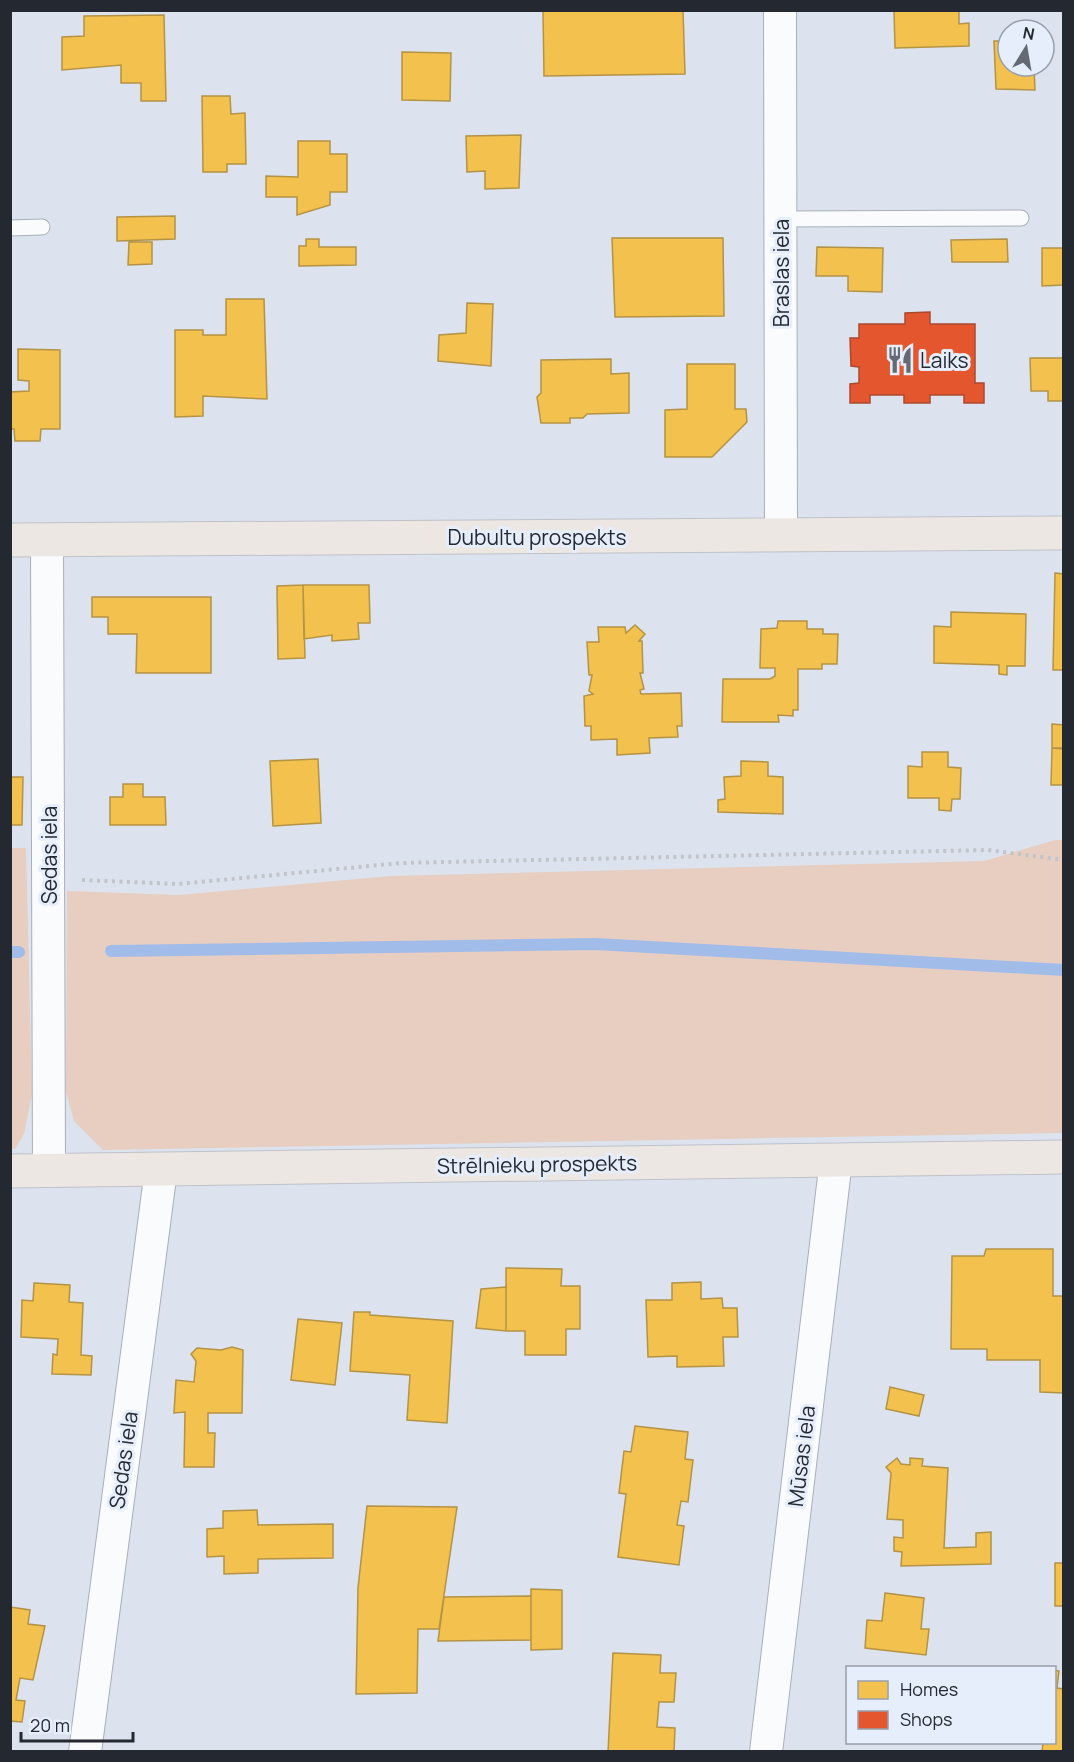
<svg xmlns="http://www.w3.org/2000/svg" width="1074" height="1762" font-family="Manrope,sans-serif">
  <rect width="100%" height="100%" fill="#dce3ef"/>
  <!-- green -->
  <path fill="#e7cec0" d="M 1055,840 L 1064,840 L 1063,1133 L 103,1150 L 74,1121 L 66,1092 L 67,891 L 179,895 L 391,876 L 984,861 Z
    M 11,848 L 26,848 L 32,1094 L 24,1134 L 15,1149 L 11,1149 Z"/>
  <!-- homes -->
  <path fill="#f2c14e" stroke="#b49345" stroke-width="1.5" d="M 683,10 L 685,74 L 544,76 L 543,11 Z
    M 894,10 L 959,10 L 959,24 L 969,23 L 969,46 L 895,48 Z
    M 164,15 L 166,101 L 141,101 L 141,83 L 121,83 L 121,65 L 62,70 L 62,37 L 84,36 L 84,16 Z
    M 994,41 L 1008,41 L 1008,66 L 1034,66 L 1035,90 L 996,89 Z
    M 402,52 L 451,53 L 450,101 L 402,100 Z
    M 202,96 L 230,96 L 231,114 L 245,113 L 246,164 L 227,164 L 227,172 L 203,172 Z
    M 521,135 L 519,188 L 485,189 L 485,171 L 467,172 L 466,136 Z
    M 298,141 L 330,141 L 330,154 L 347,154 L 347,192 L 330,192 L 330,205 L 297,215 L 297,197 L 266,197 L 266,176 L 298,177 Z
    M 175,216 L 175,239 L 117,241 L 117,217 Z
    M 612,238 L 723,238 L 724,316 L 615,317 Z
    M 306,239 L 319,239 L 319,247 L 356,247 L 356,265 L 299,266 L 299,246 L 306,246 Z
    M 1007,239 L 1008,262 L 952,262 L 951,240 Z
    M 129,242 L 152,242 L 152,264 L 128,265 Z
    M 817,247 L 883,248 L 882,292 L 848,291 L 848,276 L 816,276 Z
    M 1042,248 L 1064,248 L 1064,285 L 1042,286 Z
    M 226,299 L 264,299 L 267,399 L 203,396 L 203,416 L 175,417 L 175,330 L 203,330 L 203,335 L 226,335 Z
    M 467,303 L 493,304 L 491,366 L 438,361 L 439,335 L 466,333 Z
    M 18,349 L 60,350 L 60,429 L 41,429 L 40,441 L 15,441 L 14,429 L 10,429 L 10,392 L 29,391 L 29,381 L 18,380 Z
    M 1030,358 L 1064,358 L 1064,401 L 1048,401 L 1048,391 L 1031,391 Z
    M 611,359 L 611,374 L 629,373 L 629,413 L 587,414 L 583,418 L 570,418 L 570,423 L 541,423 L 537,397 L 541,393 L 541,360 Z
    M 687,364 L 735,364 L 735,409 L 746,409 L 747,422 L 712,457 L 665,457 L 665,410 L 687,409 Z
    M 1055,573 L 1064,574 L 1064,670 L 1053,670 Z
    M 303,585 L 369,585 L 370,623 L 358,623 L 359,639 L 332,641 L 332,635 L 304,639 Z
    M 303,585 L 305,658 L 278,659 L 277,586 Z
    M 92,597 L 211,597 L 211,673 L 136,673 L 137,634 L 108,634 L 108,617 L 92,617 Z
    M 951,612 L 1026,614 L 1025,666 L 1007,666 L 1007,675 L 999,674 L 999,665 L 934,663 L 934,626 L 951,627 Z
    M 778,621 L 807,621 L 807,629 L 823,629 L 823,634 L 838,634 L 837,664 L 822,664 L 822,669 L 798,669 L 798,710 L 793,710 L 793,716 L 778,715 L 779,722 L 722,722 L 723,679 L 770,679 L 775,676 L 775,668 L 760,668 L 761,629 L 777,628 Z
    M 635,625 L 645,634 L 639,641 L 642,641 L 643,673 L 640,673 L 644,689 L 640,690 L 641,694 L 681,693 L 682,726 L 677,726 L 678,737 L 649,738 L 650,753 L 617,755 L 617,739 L 591,740 L 591,726 L 585,726 L 584,696 L 593,694 L 589,691 L 592,675 L 589,675 L 587,642 L 599,642 L 598,627 L 625,627 L 626,633 Z
    M 1052,724 L 1064,725 L 1064,749 L 1052,748 Z
    M 1052,748 L 1064,748 L 1064,785 L 1051,785 Z
    M 922,752 L 948,752 L 948,767 L 961,768 L 960,799 L 952,799 L 951,811 L 939,810 L 939,798 L 908,798 L 908,766 L 922,767 Z
    M 318,759 L 321,823 L 273,826 L 270,761 Z
    M 741,761 L 768,762 L 768,776 L 783,777 L 783,814 L 718,812 L 718,800 L 725,799 L 724,777 L 741,776 Z
    M 10,777 L 23,777 L 22,825 L 10,825 Z
    M 123,784 L 143,784 L 143,797 L 165,797 L 166,825 L 110,825 L 110,797 L 123,797 Z
    M 986,1249 L 1053,1249 L 1053,1296 L 1064,1296 L 1064,1393 L 1040,1392 L 1040,1360 L 987,1360 L 987,1349 L 951,1349 L 952,1256 L 984,1256 Z
    M 506,1268 L 562,1269 L 561,1286 L 580,1286 L 580,1329 L 566,1329 L 566,1355 L 525,1355 L 525,1331 L 506,1331 Z
    M 701,1282 L 701,1299 L 722,1298 L 723,1308 L 737,1308 L 738,1337 L 723,1337 L 724,1366 L 677,1367 L 677,1356 L 648,1357 L 646,1300 L 672,1300 L 672,1283 Z
    M 34,1283 L 70,1285 L 69,1302 L 83,1303 L 81,1355 L 92,1356 L 91,1375 L 52,1374 L 53,1354 L 57,1355 L 58,1339 L 21,1337 L 22,1300 L 33,1301 Z
    M 506,1287 L 506,1331 L 476,1328 L 481,1289 Z
    M 354,1312 L 370,1312 L 370,1315 L 453,1321 L 447,1423 L 407,1420 L 410,1375 L 350,1371 Z
    M 298,1319 L 342,1323 L 335,1385 L 291,1380 Z
    M 232,1347 L 243,1350 L 242,1413 L 208,1413 L 208,1433 L 215,1433 L 214,1467 L 184,1467 L 185,1412 L 174,1413 L 176,1380 L 194,1382 L 196,1361 L 191,1354 L 197,1348 L 221,1350 Z
    M 890,1387 L 924,1395 L 919,1416 L 886,1409 Z
    M 635,1426 L 688,1432 L 685,1459 L 693,1460 L 688,1502 L 681,1501 L 677,1525 L 684,1526 L 679,1565 L 618,1557 L 626,1494 L 619,1493 L 624,1451 L 631,1452 Z
    M 897,1458 L 901,1464 L 910,1465 L 910,1458 L 923,1459 L 922,1466 L 948,1468 L 944,1548 L 976,1547 L 976,1533 L 991,1532 L 991,1564 L 901,1566 L 902,1552 L 894,1551 L 894,1537 L 903,1538 L 903,1520 L 887,1519 L 891,1473 L 886,1467 Z
    M 367,1506 L 457,1507 L 439,1629 L 418,1629 L 417,1693 L 356,1694 L 358,1588 Z
    M 257,1510 L 258,1525 L 333,1524 L 333,1558 L 258,1559 L 258,1573 L 224,1574 L 224,1556 L 207,1557 L 207,1529 L 223,1528 L 223,1511 Z
    M 1055,1563 L 1064,1563 L 1064,1606 L 1055,1606 Z
    M 531,1589 L 562,1590 L 562,1649 L 531,1650 Z
    M 885,1593 L 924,1598 L 921,1629 L 929,1629 L 926,1655 L 865,1648 L 867,1620 L 882,1621 Z
    M 531,1596 L 531,1640 L 438,1641 L 444,1597 Z
    M 10,1607 L 30,1610 L 28,1624 L 45,1626 L 33,1680 L 20,1678 L 16,1700 L 25,1701 L 22,1722 L 10,1721 Z
    M 613,1653 L 661,1655 L 660,1673 L 676,1673 L 674,1702 L 659,1702 L 657,1727 L 675,1728 L 674,1752 L 608,1752 Z
    M 1054,1670 L 1059,1671 L 1057,1688 L 1064,1689 L 1064,1752 L 1042,1752 L 1043,1742 L 1054,1742 Z"/>
  <!-- shops -->
  <path fill="#e4572e" stroke="#aa492f" stroke-width="1.5" d="M 930,312 L 930,324 L 975,324 L 975,383 L 984,383 L 984,403 L 964,403 L 964,395 L 930,395 L 930,403 L 904,403 L 904,395 L 870,395 L 870,403 L 850,403 L 850,384 L 859,383 L 859,367 L 851,366 L 850,338 L 859,338 L 859,324 L 905,324 L 905,313 Z"/>
  <g fill="none" stroke-linecap="round" stroke-linejoin="round">
    <!-- stream -->
    <path stroke="#a2bcea" stroke-width="12" d="M 111,951 L 595,944 L 1064,970
      M 10,952 L 19,952"/>
    <defs>
      <path id="lane" d="M 781,219 L 1021,218
        M 10,228 L 42,227"/>
      <path id="street" d="M 780,10 L 781,535
        M 47,540 L 49,1170
        M 85,1752 L 161,1170
        M 766,1752 L 836,1160"/>
      <path id="primary" d="M 10,540 L 1064,533
        M 10,1171 L 1064,1157"/>
    </defs>
    <!-- lane casing -->
    <use href="#lane" stroke="#a9afb8" stroke-width="17"/>
    <!-- street casing -->
    <use href="#street" stroke="#a9afb8" stroke-width="34"/>
    <!-- primary casing -->
    <use href="#primary" stroke="#bec2c8" stroke-width="35"/>
    <!-- path -->
    <path stroke="#c2c4c9" stroke-width="4" stroke-dasharray="3 4.5" stroke-linecap="butt" d="M 82,880 L 178,884 L 401,863 L 988,850 L 1064,860"/>
    <!-- lane -->
    <use href="#lane" stroke="#fafbfd" stroke-width="15"/>
    <!-- street -->
    <use href="#street" stroke="#fafbfd" stroke-width="32"/>
    <!-- primary -->
    <use href="#primary" stroke="#ede7e3" stroke-width="33"/>
  </g>
  <!-- icons -->
  <defs>
    <symbol id="restaurant-bare" viewBox="-9 -9 18 18"><path d="M-5-6h1v4h1v-4h1v4h1v-4h1v5L-1.5 .5V6h-2V.5L-5-1ZM5-6V6H3V1.5H1.5Q1.5-4 5-6Z" fill="#646a74" stroke="#e6eefb" stroke-width="2.5" paint-order="stroke"/></symbol>
  </defs>
  <g fill-rule="evenodd">
    <use href="#restaurant-bare" x="881" y="341" width="38" height="38"/>
  </g>
  <g text-anchor="middle" dominant-baseline="central" stroke-width="6" stroke-linejoin="round" paint-order="stroke">
    <!-- street labels -->
    <g font-size="21" fill="#242931" stroke="#e6eefb">
      <text transform="translate(781 273) rotate(-90)">Braslas iela</text>
      <text x="537" y="537">Dubultu prospekts</text>
      <text transform="translate(49 855) rotate(-90)">Sedas iela</text>
      <text transform="translate(537 1164) rotate(-1)">Strēlnieku prospekts</text>
      <text transform="translate(801 1456) rotate(-83)">Mūsas iela</text>
      <text transform="translate(123 1460) rotate(-82)">Sedas iela</text>
    </g>
    <!-- poi labels -->
    <g font-size="21" fill="#242931" stroke="#e6eefb" text-anchor="start">
      <text x="920" y="360">Laiks</text>
    </g>
  </g>
  <!-- border -->
  <rect width="1074" height="1762" fill="none" stroke="#242931" stroke-width="24"/>
  <!-- legend -->
  <rect x="846" y="1666" width="210" height="78" fill="#e6eefb" stroke="#989faa" stroke-width="1.5"/>
  <rect x="858" y="1681" width="30" height="18" fill="#f2c14e" stroke="#989faa" stroke-width="1.5"/>
  <text x="900" y="1696" font-size="18" fill="#242931">Homes</text>
  <rect x="858" y="1711" width="30" height="18" fill="#e4572e" stroke="#989faa" stroke-width="1.5"/>
  <text x="900" y="1726" font-size="18" fill="#242931">Shops</text>
  <!-- north arrow -->
  <g transform="translate(1026 48) rotate(11)"><circle r="28" fill="#e6eefb" stroke="#989faa" stroke-width="1.5"/>
  <path d="M0-4.5L10 22L0 15L-10 22Z" fill="#646a74"/>
  <text y="-9" font-size="16" font-weight="bold" text-anchor="middle" fill="#242931">N</text>
  </g>
  <!-- scale -->
  <path d="M21 1732v9h112v-9" fill="none" stroke="#242931" stroke-width="3"/>
  <text x="30" y="1732" font-size="18" fill="#242931" stroke="#e6eefb" stroke-width="4.5" paint-order="stroke">20 m</text>
</svg>
